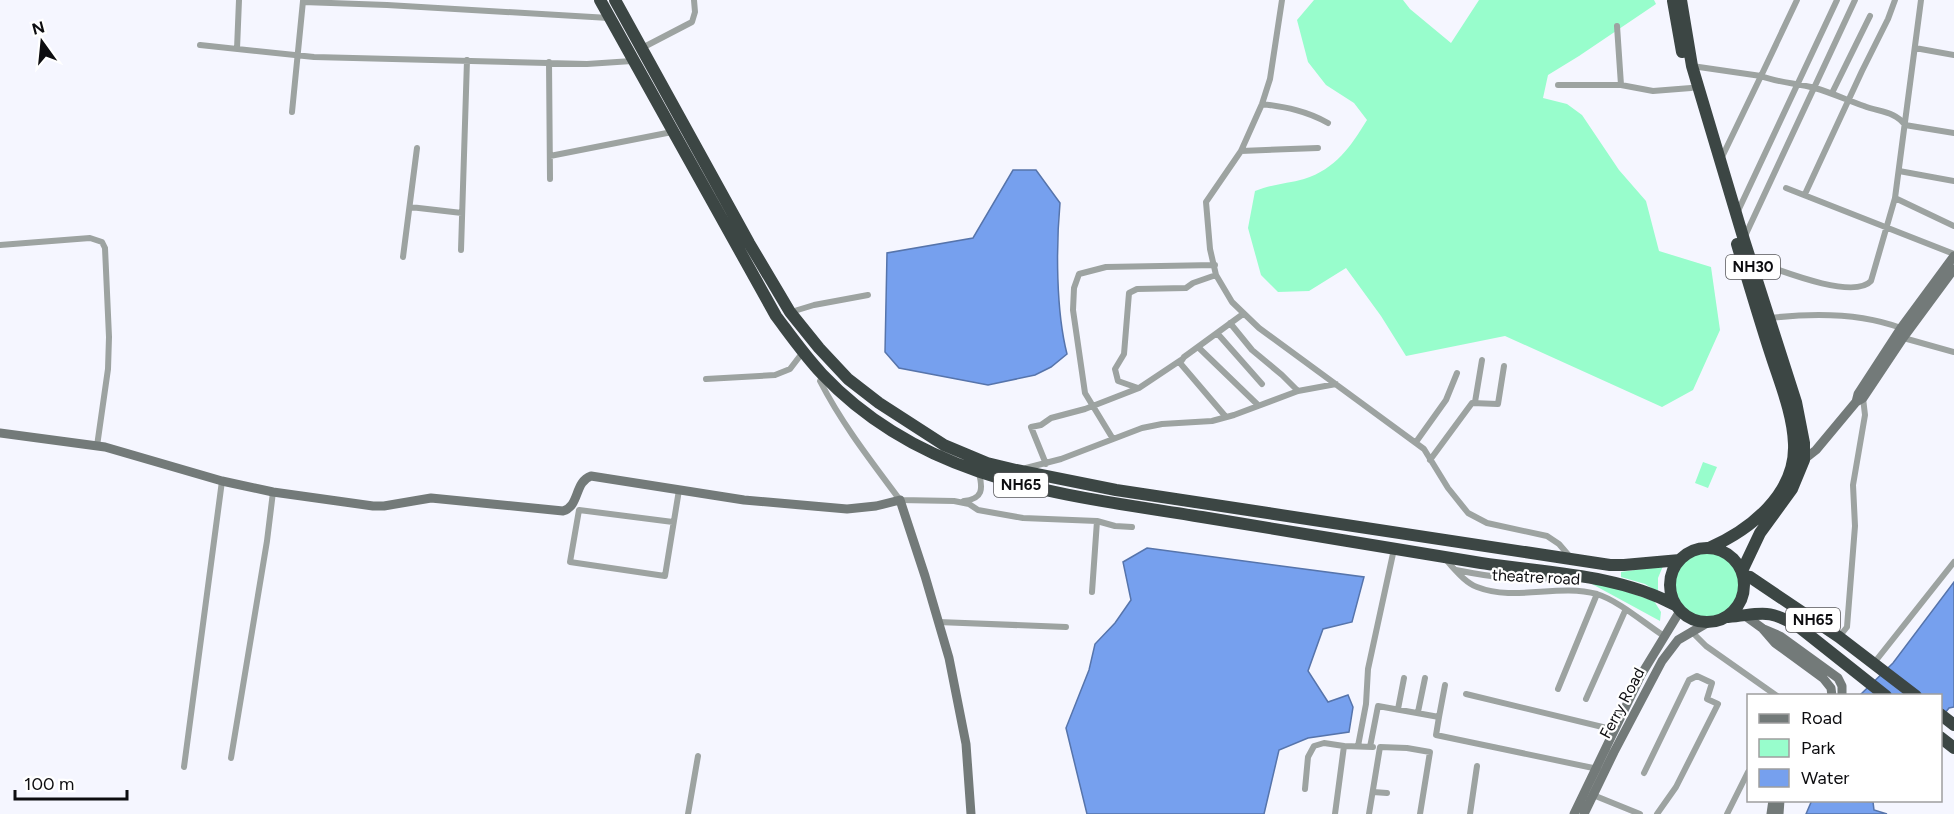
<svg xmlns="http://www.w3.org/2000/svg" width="1954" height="814" font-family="Figtree,sans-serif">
  <rect width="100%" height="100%" fill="#f5f6ff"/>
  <!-- green -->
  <path fill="#98fdcc" d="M 1314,0 L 1403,0 L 1410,9 L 1451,43 L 1479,0 L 1654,0 L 1656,4 L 1579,56 L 1548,75 L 1543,98 L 1567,104 L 1582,115 L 1619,170 L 1646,201 L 1659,251 L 1711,267 L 1720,330 L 1693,390 L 1662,407 L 1505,336 L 1406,356 L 1381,316 L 1346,268 L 1309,291 L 1278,292 L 1261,275 L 1248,228 L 1255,191 C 1271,184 1287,184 1304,179 C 1336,169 1351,146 1367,120 L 1354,103 L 1326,85 L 1308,62 L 1297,20 Z
    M 1703,462 L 1717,467 L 1708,488 L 1695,483 Z
    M1674 585a33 33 0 1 1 66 0a33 33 0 1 1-66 0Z
    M 1663,566 L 1658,578 L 1658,592 L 1645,584 L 1621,577 L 1621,572 Z
    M 1592,584 L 1603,584 L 1654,601 L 1661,612 L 1660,621 Z"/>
  <!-- water -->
  <path fill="#76a0ee" stroke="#5674ab" stroke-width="1.5" d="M 1013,170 L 1036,170 L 1060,203 C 1056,247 1056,311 1067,354 L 1051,367 L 1035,375 L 988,385 L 899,368 L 885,352 L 887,253 L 973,238 Z
    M 1147,548 L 1364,577 L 1352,622 L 1323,629 L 1308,671 L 1328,702 L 1348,695 L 1353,707 L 1349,732 L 1308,738 L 1279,750 L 1264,814 L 1087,814 L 1066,728 L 1089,670 L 1095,644 L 1115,623 L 1131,600 L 1123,562 Z
    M 1954,582 L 1954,707 L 1949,708 L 1941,718 L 1940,696 L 1859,696 L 1893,663 Z
    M 1812,800 L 1873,802 L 1874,810 L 1887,814 L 1806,814 Z"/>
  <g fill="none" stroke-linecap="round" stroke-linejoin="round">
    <!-- street -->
    <path stroke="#9da3a1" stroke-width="6" d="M 1282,0 L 1270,79 L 1262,104 L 1241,151 L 1206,202 L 1210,249 L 1216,275 L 1232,302 L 1259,328 L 1424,449 L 1448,488 L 1468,513 L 1487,523 L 1547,536 L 1559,544 L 1571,558
      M 303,2 L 387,5 L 609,18
      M 1617,26 L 1621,85
      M 200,45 L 314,57 L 587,64 L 632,61
      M 642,48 L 692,22 L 695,12 L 694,0
      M 1915,48 L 1954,55
      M 237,49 L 239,0
      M 549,62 L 550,179
      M 1692,66 L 1761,76 L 1797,0
      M 1558,85 L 1621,85 L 1653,91 L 1691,88
      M 1832,93 L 1870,16
      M 1262,104 C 1286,107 1307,111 1328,123
      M 292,112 L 303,1
      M 1241,151 L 1318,148
      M 550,156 L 672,132
      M 1721,159 L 1761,76 C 1779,83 1797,83 1815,88 C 1832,93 1847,100 1864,106 C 1879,112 1895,111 1905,125 L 1954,133
      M 1899,171 L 1954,181
      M 1786,188 L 1954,254
      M 1805,194 L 1862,71 L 1888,19 L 1895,0
      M 1895,198 L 1954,226
      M 410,207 L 462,213
      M 1738,211 L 1837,0
      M 1745,236 L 1855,0
      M 0,245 L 90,238 L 102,242 L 105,248 L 109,337 L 108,369 L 97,446
      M 461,250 L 467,60
      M 403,257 L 417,148
      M 1751,260 C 1774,268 1853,301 1871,281 L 1895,198 L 1921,0
      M 791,312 L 814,305 L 868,295
      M 1770,318 C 1812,313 1861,313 1901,328
      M 1230,323 L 1252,350 L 1282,375 L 1298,391
      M 1217,333 L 1262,384
      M 1900,337 L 1954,352
      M 1198,347 L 1258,405
      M 823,375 L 820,381 C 842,424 871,461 900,500 L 954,501 L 969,504 L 978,510 L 1023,518 L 1097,521 L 1115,526 L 1132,527
      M 706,379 L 775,375 L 790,369 L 803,352
      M 1138,388 L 1118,381 L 1115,369 L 1124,354 L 1129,293 L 1137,289 L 1186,288 L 1193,283 L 1216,275
      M 1475,402 L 1482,360
      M 1226,417 L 1180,363 L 1184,357 L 1243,314
      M 1113,439 L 1085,393 L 1073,310 L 1074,288 L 1079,274 L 1106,267 L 1215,265
      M 1416,442 L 1446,400 L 1457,373
      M 1430,460 L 1472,403 L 1498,404 L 1504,366
      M 1046,464 L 1031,427 L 1041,425 L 1051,418 L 1085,409 L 1139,388 L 1181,360
      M 1026,468 L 1061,459 L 1142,428 L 1162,424 L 1212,421 L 1234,415 L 1298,391 L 1336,384
      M 964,501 C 983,499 983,489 979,473
      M 673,522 L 579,510 L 570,562 L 665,576 L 679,490
      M 1445,559 C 1454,568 1464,582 1477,587 C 1515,602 1558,583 1597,594 C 1619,601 1644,623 1664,636
      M 1456,570 C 1491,577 1524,582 1559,577
      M 1092,592 L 1097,521
      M 938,622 L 1066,627
      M 1691,631 L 1706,646 L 1777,696
      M 1839,637 L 1847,627 L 1855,526 L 1853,485 L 1865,415 L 1863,398
      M 1874,663 L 1954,562
      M 1558,689 L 1597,594
      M 1466,694 L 1615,730
      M 1586,699 L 1625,611
      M 1398,709 L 1404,678
      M 1418,712 L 1425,678
      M 1439,717 L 1445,685
      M 1358,746 L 1366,704 L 1368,669 L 1394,549
      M 1370,747 L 1378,706 L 1439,717 L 1436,735 L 1598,769
      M 231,758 L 267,541 L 273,492
      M 184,767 L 222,481
      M 1644,773 L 1689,680 L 1697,676 L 1712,683 L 1707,699 L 1718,704 L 1676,787 L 1657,814
      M 1305,789 L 1308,757 L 1314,746 L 1324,743 L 1344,746
      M 1373,792 L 1387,793
      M 1593,795 L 1640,814
      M 688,814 L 698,756
      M 1335,814 L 1344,746 L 1373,747
      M 1369,814 L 1380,747 L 1407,748 L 1430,752 L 1420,814
      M 1470,814 L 1477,766
      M 1727,814 L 1748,772"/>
    <!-- secondary -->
    <path stroke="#737a79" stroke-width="9" d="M 1856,402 L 1858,394 L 1901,328 L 1954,256
      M 0,433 L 105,447 L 222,481 L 273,492 L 373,506 L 384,506 L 431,498 L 563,511 C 580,506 574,482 591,476 L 744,500 L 847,509 L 876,506 L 900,500 L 925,576 L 949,658 L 966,744 L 971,814
      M 1802,461 L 1816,450 L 1856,402 L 1863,398 L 1903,338 L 1954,269
      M 1744,615 L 1762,628 L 1775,643 L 1823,678 L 1831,688 L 1832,696
      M 1764,629 L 1780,636 L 1838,678 L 1842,686 L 1842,696
      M 1574,814 L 1641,675 L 1680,611
      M 1584,814 L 1614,752 L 1662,661 L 1678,640 L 1707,623
      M 1771,814 L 1773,800
      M 1779,814 L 1780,800"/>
    <!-- highway -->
    <path stroke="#3c4644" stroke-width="12" d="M 600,0 L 776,316 C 791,336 805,356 822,374 C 925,483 1062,494 1202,517 C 1295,532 1388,548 1481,563 C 1546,573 1617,574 1675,605
      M 615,0 L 749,243 L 790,312 L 819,348 L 848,379 L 879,403 L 944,445 L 987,463 L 1016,470 L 1116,490 L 1610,565 L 1624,565 L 1680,560
      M 1681,0 L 1692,66 L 1744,240 L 1796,402 L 1804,443 L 1804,460 L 1792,489 L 1760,533 L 1742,571
      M 1673,1 L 1682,52
      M1670 585a37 37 0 1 1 74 0a37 37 0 1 1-74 0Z
      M 1709,548 C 1750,530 1796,494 1794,444 C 1793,414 1780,383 1771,355 C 1759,318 1748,281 1737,244
      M 1743,576 L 1750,577 L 1839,637 L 1916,696
      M 1728,617 C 1763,614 1767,608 1799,627 L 1886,696
      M 1940,714 L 1954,725
      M 1940,737 L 1954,748"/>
  </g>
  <g text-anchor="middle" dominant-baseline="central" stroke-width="4.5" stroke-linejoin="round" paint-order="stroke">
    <!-- shield labels -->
    <g fill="#fff" stroke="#565658" stroke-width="1.5">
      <rect x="1726" y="255" width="54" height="24" rx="4.5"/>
      <rect x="994" y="473" width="54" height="24" rx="4.5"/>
      <rect x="1786" y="608" width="54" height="24" rx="4.5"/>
    </g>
    <g font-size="15" font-weight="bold" fill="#0d0d10">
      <text x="1753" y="267">NH30</text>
      <text x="1021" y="485">NH65</text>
      <text x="1813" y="620">NH65</text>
    </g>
    <!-- street labels -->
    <g font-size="16" fill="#0d0d10" stroke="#fff">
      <text transform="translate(1536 577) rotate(3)">theatre road</text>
      <text transform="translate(1622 703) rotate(-62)">Ferry Road</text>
    </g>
  </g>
  <!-- legend -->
  <rect x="1747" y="694" width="195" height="108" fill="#ffffff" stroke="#9e9e9f" stroke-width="1.5"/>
  <rect x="1759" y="714" width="30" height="9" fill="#737a79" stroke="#9e9e9f" stroke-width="1.5"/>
  <text x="1801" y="724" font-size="18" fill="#0d0d10">Road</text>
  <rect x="1759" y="739" width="30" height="18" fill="#98fdcc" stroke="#9e9e9f" stroke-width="1.5"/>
  <text x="1801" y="754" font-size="18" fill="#0d0d10">Park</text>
  <rect x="1759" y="769" width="30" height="18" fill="#76a0ee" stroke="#9e9e9f" stroke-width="1.5"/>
  <text x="1801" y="784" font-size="18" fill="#0d0d10">Water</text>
  <!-- north arrow -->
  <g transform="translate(42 42) rotate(345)" stroke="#ffffff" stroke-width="4.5" paint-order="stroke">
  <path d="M0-4.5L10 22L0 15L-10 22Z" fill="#0d0d10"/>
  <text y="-9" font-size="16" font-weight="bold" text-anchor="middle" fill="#0d0d10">N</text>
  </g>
  <!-- scale -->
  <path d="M15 790v9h112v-9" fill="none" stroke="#0d0d10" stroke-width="3"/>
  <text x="24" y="790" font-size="18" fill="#0d0d10" stroke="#ffffff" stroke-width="4.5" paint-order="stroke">100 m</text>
</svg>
